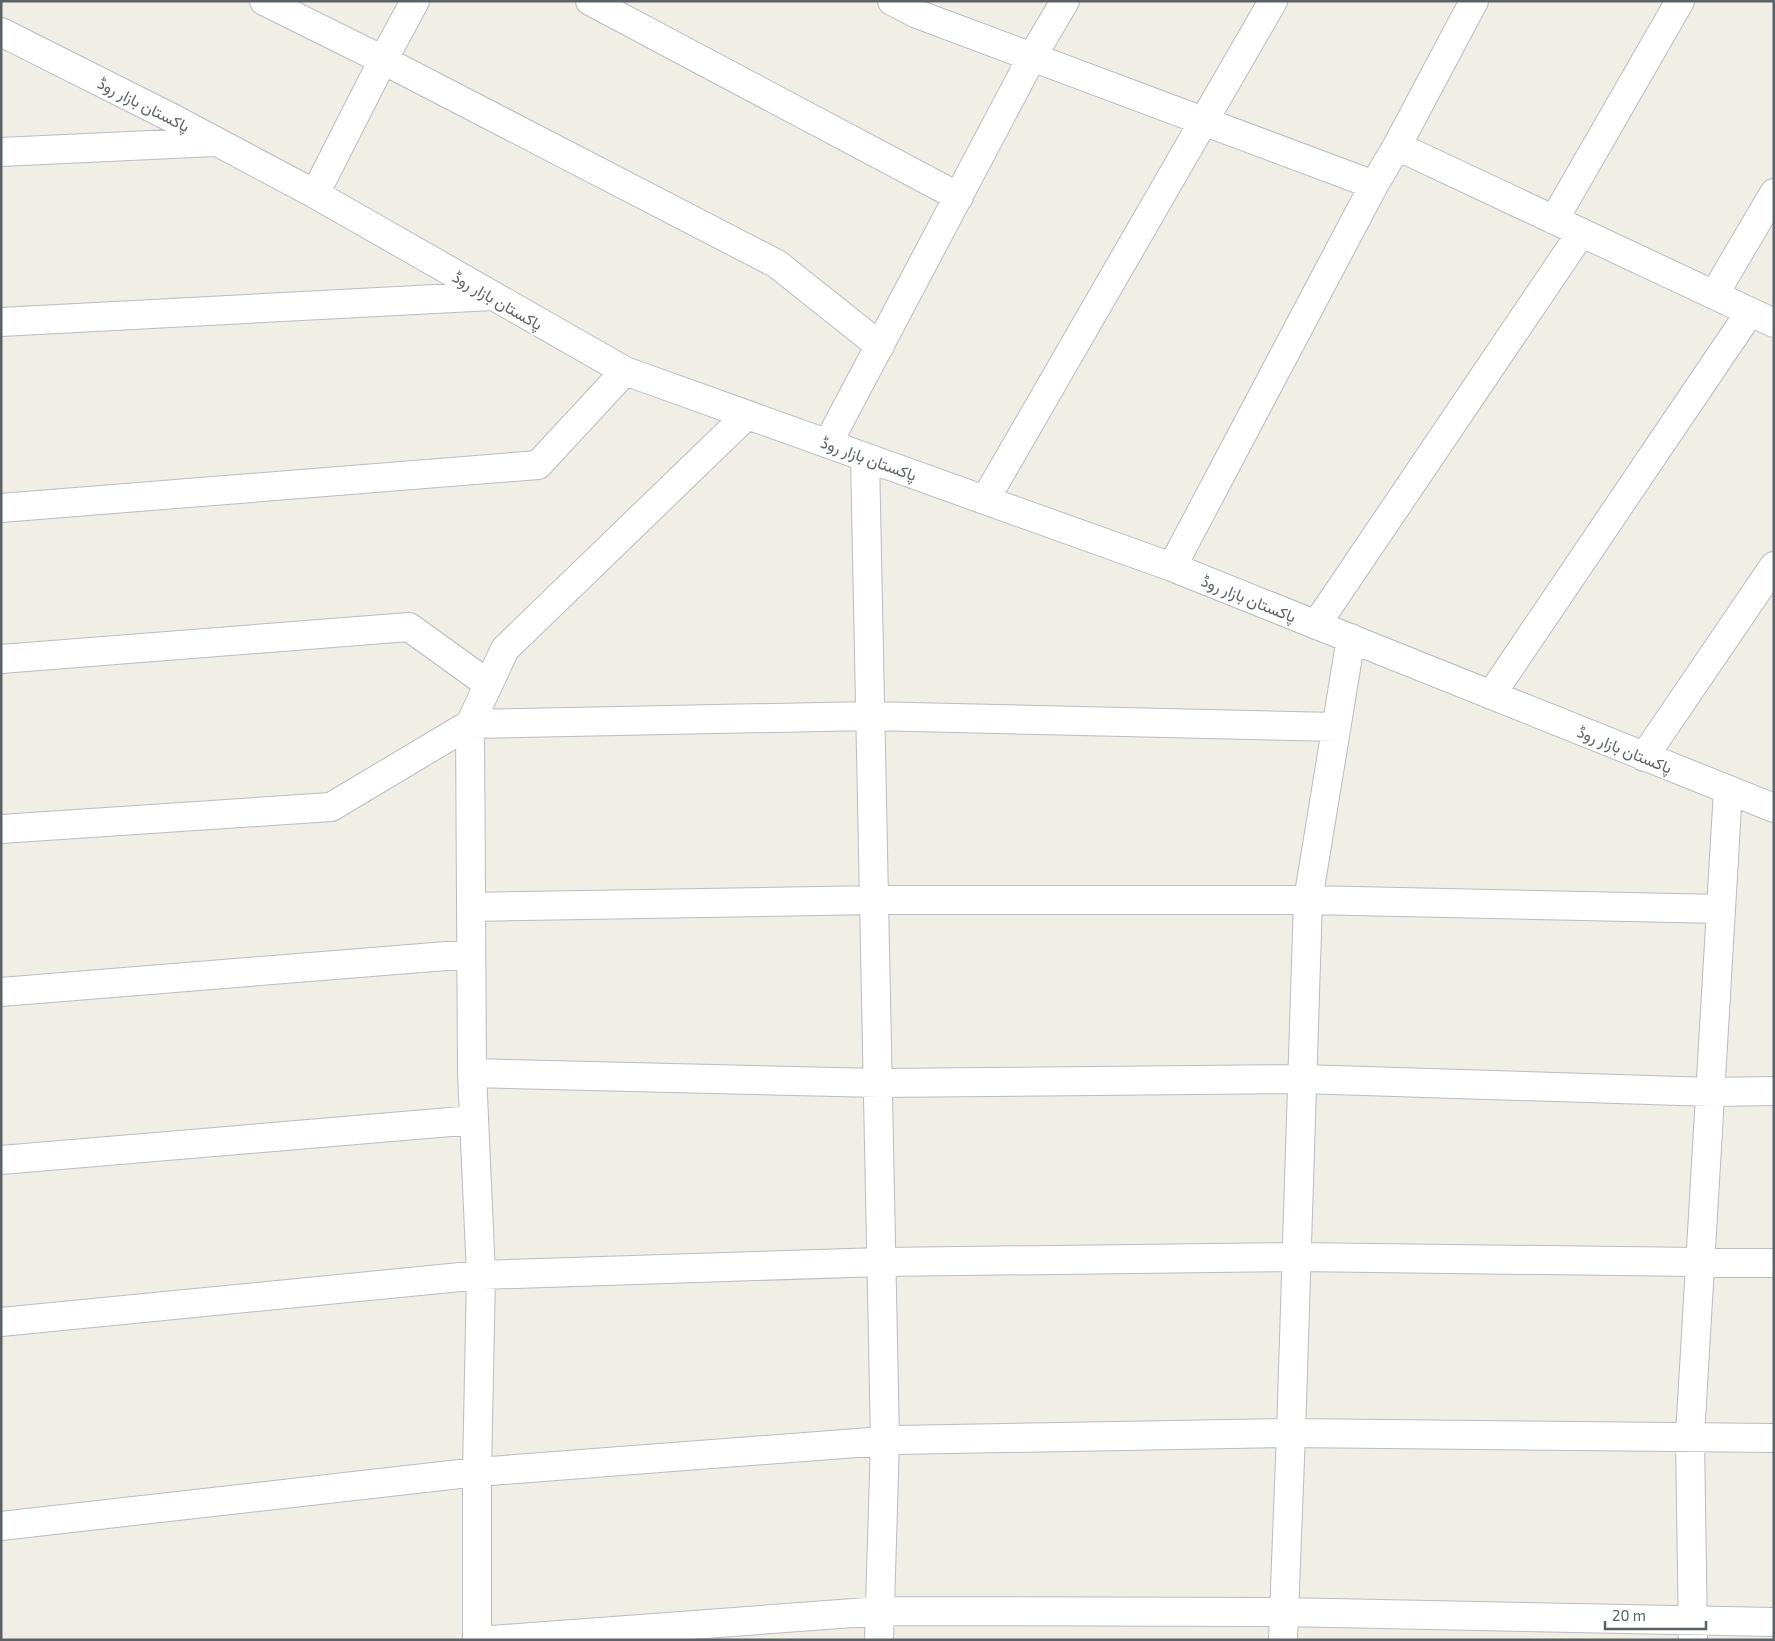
<svg xmlns="http://www.w3.org/2000/svg" width="1775" height="1641" font-family="'Exo 2',Vazirmatn,sans-serif">
  <rect width="100%" height="100%" fill="#f0eee5"/>
  <g fill="none" stroke-linecap="round" stroke-linejoin="round">
    <defs>
      <path id="minor" d="M 264,1 L 383,60 L 777,264 L 880,346
        M 590,1 L 959,197
        M 892,1 L 917,14 L 1374,185
        M 1,32 L 176,120 L 315,194 L 625,371 L 1172,567 L 1774,808
        M 1397,146 L 1774,323
        M 1,152 L 215,142
        M 315,194 L 383,60 L 415,1
        M 1554,220 L 1680,1
        M 1714,295 L 1774,193
        M 1,322 L 492,296
        M 828,443 L 1032,57 L 1065,1
        M 865,457 L 885,1440 L 879,1640
        M 985,500 L 1273,1
        M 1,508 L 538,465 L 625,371
        M 1172,567 L 1374,185 L 1397,146 L 1474,1
        M 1316,625 L 1581,233
        M 1,659 L 409,627 L 488,684
        M 1491,695 L 1750,312
        M 1644,757 L 1774,566
        M 1,829 L 331,807 L 470,724 L 870,716 L 1336,727
        M 471,907 L 874,900 L 1308,900 L 1721,909
        M 1,992 L 471,954
        M 472,1073 L 878,1083 L 1302,1079 L 1711,1092 L 1774,1091
        M 1,1160 L 474,1120
        M 1,1322 L 481,1275 L 881,1262 L 1297,1257 L 1774,1263
        M 1,1526 L 477,1472 L 896,1440 L 1291,1433 L 1774,1438
        M 477,1640 L 477,1472 L 481,1275 L 472,1073 L 470,724 L 505,649 L 747,415
        M 492,1640 L 880,1611 L 1284,1612 L 1774,1622
        M 1283,1640 L 1291,1433 L 1308,900 L 1351,638
        M 1693,1640 L 1690,1436 L 1728,790"/>
    </defs>
    <!-- minor casing -->
    <use href="#minor" stroke="#b9bcc1" stroke-width="30"/>
    <!-- minor -->
    <use href="#minor" stroke="#fff" stroke-width="28"/>
  </g>
  <g text-anchor="middle" dominant-baseline="central" stroke-width="4" stroke-linejoin="round" paint-order="stroke">
    <!-- street labels -->
    <g font-size="16" fill="#5c6166" stroke="#fff">
      <text transform="translate(144 104) rotate(27)">پاکستان بازار روڈ</text>
      <text transform="translate(498 300) rotate(30)">پاکستان بازار روڈ</text>
      <text transform="translate(869 458) rotate(20)">پاکستان بازار روڈ</text>
      <text transform="translate(1249 598) rotate(22)">پاکستان بازار روڈ</text>
      <text transform="translate(1625 749) rotate(22)">پاکستان بازار روڈ</text>
    </g>
  </g>
  <!-- border -->
  <rect width="1775" height="1641" fill="none" stroke="#5c6166" stroke-width="5"/>
  <!-- scale -->
  <path d="M1605 1621v8h101v-8" fill="none" stroke="#5c6166" stroke-width="2.5"/>
  <text x="1612" y="1621" font-size="15" fill="#5c6166" stroke="#ffffff" stroke-width="4" paint-order="stroke">20 m</text>
</svg>
